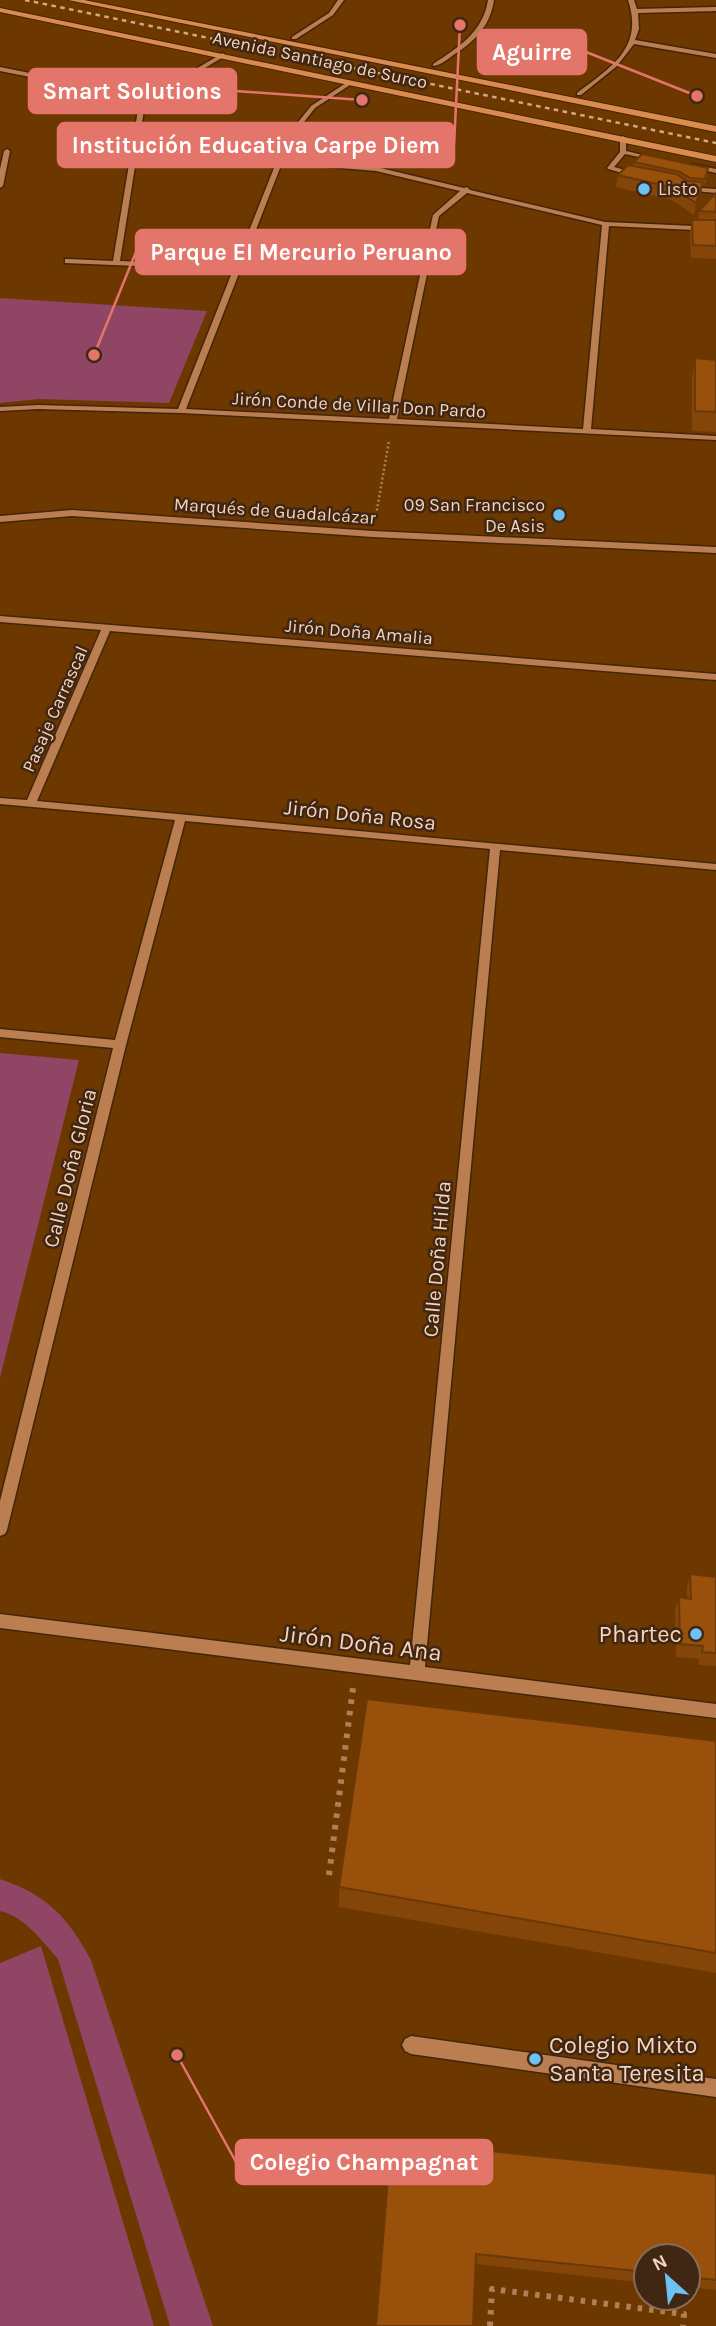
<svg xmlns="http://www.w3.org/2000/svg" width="716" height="2326" font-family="Karla,sans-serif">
  <rect width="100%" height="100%" fill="#6d3700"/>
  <!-- green -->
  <path fill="#8f4563" d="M 0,298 L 207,311 L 169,403 L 39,399 L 0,403 Z
    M 0,1053 L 79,1060 L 0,1378 Z
    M 0,1879 C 47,1895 68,1917 91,1960 L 213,2326 L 170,2326 L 58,1959 C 42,1941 24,1916 0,1911 Z
    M 41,1946 L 154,2326 L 0,2326 L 0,1963 Z"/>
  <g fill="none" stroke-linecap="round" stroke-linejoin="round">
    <defs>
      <path id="minor" d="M 338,0 L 344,0 L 333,15 L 296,39 L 292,39 L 292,37 L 329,13 Z
        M 488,0 L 494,0 C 490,27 474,42 452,56 C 446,61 440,65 433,66 L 433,64 C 459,47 483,32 488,0 Z
        M 628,0 L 634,0 L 637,9 L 716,7 L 716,11 L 638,13 L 639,29 L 635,40 L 716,54 L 716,58 L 634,44 L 617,66 L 581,95 L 577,95 L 577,93 C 611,67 644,48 628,0 Z
        M 223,53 L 225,56 L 151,100 L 144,110 L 120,261 L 235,266 L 276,163 L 275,161 L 278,159 L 287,136 L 311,106 L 349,81 L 353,81 L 353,83 L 315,108 L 293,136 L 284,160 L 376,167 L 464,188 L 467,187 L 470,190 L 605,222 L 716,227 L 716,231 L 609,226 L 591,429 L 716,436 L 716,440 L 181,413 L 38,409 L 0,411 L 0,407 L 38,405 L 178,409 L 233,270 L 65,263 L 65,259 L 68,259 L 113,261 L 138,110 L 145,100 L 0,71 L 0,67 L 148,97 ZM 282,163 L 376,171 L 460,191 L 433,215 L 389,419 L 186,409 ZM 467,193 L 602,225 L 583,429 L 397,419 L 439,216 Z
        M 623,136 L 626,138 L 626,151 L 660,159 L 657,161 L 625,154 L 614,167 L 639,174 L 639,176 L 637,177 L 608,169 L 607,168 L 620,152 L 620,138 Z
        M 7,149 L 10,151 L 3,186 L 0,188 L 0,169 L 4,151 Z
        M 692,164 L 716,169 L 716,173 L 690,167 L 689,166 Z
        M 687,187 L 716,189 L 716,193 L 685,190 L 684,189 Z
        M 72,510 L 373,531 L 716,547 L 716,553 L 373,537 L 72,516 L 0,522 L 0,516 Z
        M 0,616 L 716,674 L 716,680 L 110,631 L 37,801 L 716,864 L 716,870 L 500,850 L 425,1667 L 716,1704 L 716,1718 L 0,1628 L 0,1614 L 410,1665 L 490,849 L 185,821 L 126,1045 L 7,1530 L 5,1534 L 0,1536 L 0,1501 L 113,1048 L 0,1037 L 0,1029 L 115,1040 L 175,820 L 0,804 L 0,798 L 27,800 L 101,630 L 0,622 Z
        M 411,2036 L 716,2079 L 716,2097 L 411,2054 L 405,2051 L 402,2045 L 405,2039 Z"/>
      <path id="major" d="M 68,0 L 84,0 L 716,126 L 716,132 Z
        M 0,8 L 716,156 L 716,162 L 0,12 Z"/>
    </defs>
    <!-- minor casing -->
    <use href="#minor" stroke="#43250d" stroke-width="3"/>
    <!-- major casing -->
    <use href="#major" stroke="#43250d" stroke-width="2"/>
    <!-- path-far1 -->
    <path stroke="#ad8059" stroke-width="2.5" stroke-dasharray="2 2.5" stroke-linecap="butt" d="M 376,515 L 389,441"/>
    <!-- path -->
    <path stroke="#ad8059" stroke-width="6" stroke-dasharray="4.5 7" stroke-linecap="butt" d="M 329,1875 L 353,1688
      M 490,2326 L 492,2289 L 684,2314 L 683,2326"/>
    <!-- minor -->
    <use href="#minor" fill="#bb7e51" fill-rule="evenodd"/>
    <!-- major -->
    <use href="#major" fill="#db8b4d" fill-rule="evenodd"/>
    <!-- rail -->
    <path stroke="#d1a98a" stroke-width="2.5" stroke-dasharray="4.5 4.5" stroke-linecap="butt" d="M 25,0 L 716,143"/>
  </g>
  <!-- wall -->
  <path fill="#844509" d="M 634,162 L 708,175 L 704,186 L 702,185 L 701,195 L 694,215 L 672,200 L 616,187 L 618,175 L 634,166 Z
    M 716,193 L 716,259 L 691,258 L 690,232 L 692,220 L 698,220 L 699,211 Z
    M 695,358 L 716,360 L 716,432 L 692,431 L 692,378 Z
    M 690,1574 L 716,1577 L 716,1666 L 699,1665 L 699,1659 L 676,1657 L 675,1611 L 679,1597 L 687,1598 L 687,1588 Z
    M 716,1741 L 716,1973 L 339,1907 L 339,1887 Z
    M 391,2141 L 716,2174 L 716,2290 L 688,2287 L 688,2256 L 646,2256 L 646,2283 L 476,2264 Z"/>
  <!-- shaded-wall -->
  <path fill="#6b3807" d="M 703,182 L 701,195 L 694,215 L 696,203 Z"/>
  <!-- building -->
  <path fill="#99500a" stroke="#6b3807" stroke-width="2" d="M 642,154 L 708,168 L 705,179 L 690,178 L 680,172 L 634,162 Z
    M 628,165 L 676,174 L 687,181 L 703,182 L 696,203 L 674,188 L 618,175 Z
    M 716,193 L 716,212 L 699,211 Z
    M 692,220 L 716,220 L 716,246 L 693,245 Z
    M 695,358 L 716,360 L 716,412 L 695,411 Z
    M 690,1574 L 716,1577 L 716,1653 L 702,1652 L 703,1646 L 680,1644 L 679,1597 L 691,1599 Z
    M 367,1699 L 716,1741 L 716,1953 L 339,1887 Z
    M 391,2141 L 716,2174 L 716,2280 L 688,2277 L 688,2256 L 646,2256 L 646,2272 L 476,2254 L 473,2326 L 376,2326 Z"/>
  <!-- markers -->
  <g fill="#6ec2f3" stroke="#402714" stroke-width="2.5">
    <circle cx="644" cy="189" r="7"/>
    <circle cx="559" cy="515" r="7"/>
    <circle cx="696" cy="1634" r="7"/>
    <circle cx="535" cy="2059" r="7"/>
  </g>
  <g text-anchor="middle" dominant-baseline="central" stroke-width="5" stroke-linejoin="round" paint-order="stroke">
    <!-- far-street labels -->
    <g font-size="18" fill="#f5d3bc" stroke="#402714">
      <text transform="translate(320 60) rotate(12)">Avenida Santiago de Surco</text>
      <text transform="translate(359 405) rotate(3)">Jirón Conde de Villar Don Pardo</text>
      <text transform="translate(275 511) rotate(4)">Marqués de Guadalcázar</text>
      <text transform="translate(359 632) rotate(5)">Jirón Doña Amalia</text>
      <text transform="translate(55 709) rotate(-66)">Pasaje Carrascal</text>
    </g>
    <!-- far-poi labels -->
    <g font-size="18" fill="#f5d3bc" stroke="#402714" text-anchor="start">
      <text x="658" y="189">Listo</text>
      <text x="545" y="505" text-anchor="end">09 San Francisco<tspan x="545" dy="21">De Asis</tspan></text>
    </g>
    <!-- street labels -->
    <g font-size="21" fill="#f5d3bc" stroke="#402714">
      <text transform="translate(360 815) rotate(6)">Jirón Doña Rosa</text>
      <text transform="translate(70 1168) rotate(-76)">Calle Doña Gloria</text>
      <text transform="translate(437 1259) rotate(-85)">Calle Doña Hilda</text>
    </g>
    <!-- near-poi labels -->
    <g font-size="24" fill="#f5d3bc" stroke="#402714" text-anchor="end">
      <text x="682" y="1634">Phartec</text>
      <text x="549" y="2045" text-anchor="start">Colegio Mixto<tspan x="549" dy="28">Santa Teresita</tspan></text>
    </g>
    <!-- near-street labels -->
    <g font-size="24" fill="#f5d3bc" stroke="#402714">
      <text transform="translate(361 1643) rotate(7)">Jirón Doña Ana</text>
    </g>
  </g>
  <!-- callouts -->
  <path fill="none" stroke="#e4756b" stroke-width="2.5" d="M697 96L586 52M362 100L236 91M460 25L454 145M94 355L136 252M177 2055L236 2162"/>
  <g fill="#e4756b" stroke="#402714" stroke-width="2.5">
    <circle cx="697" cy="96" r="7"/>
    <circle cx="362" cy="100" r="7"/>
    <circle cx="460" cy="25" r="7"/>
    <circle cx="94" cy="355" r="7"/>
    <circle cx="177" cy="2055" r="7"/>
  </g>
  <g fill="#e4756b" stroke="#e4756b" stroke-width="2.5">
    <rect x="478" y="30" width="108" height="44" rx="7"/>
    <rect x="29" y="69" width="207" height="44" rx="7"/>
    <rect x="58" y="123" width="396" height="44" rx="7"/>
    <rect x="136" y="230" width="329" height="44" rx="7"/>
    <rect x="236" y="2140" width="256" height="44" rx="7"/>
  </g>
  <g font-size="23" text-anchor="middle" font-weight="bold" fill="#fff">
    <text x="532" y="60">Aguirre</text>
    <text x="132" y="99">Smart Solutions</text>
    <text x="256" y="153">Institución Educativa Carpe Diem</text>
    <text x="301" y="260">Parque El Mercurio Peruano</text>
    <text x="364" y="2170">Colegio Champagnat</text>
  </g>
  <!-- north arrow -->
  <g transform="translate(667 2277) rotate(333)"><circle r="33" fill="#402714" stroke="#886c57" stroke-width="2"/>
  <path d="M0-5L12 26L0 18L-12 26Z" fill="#6ec2f3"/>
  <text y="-10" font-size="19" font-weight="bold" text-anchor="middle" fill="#f5d3bc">N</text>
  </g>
</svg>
